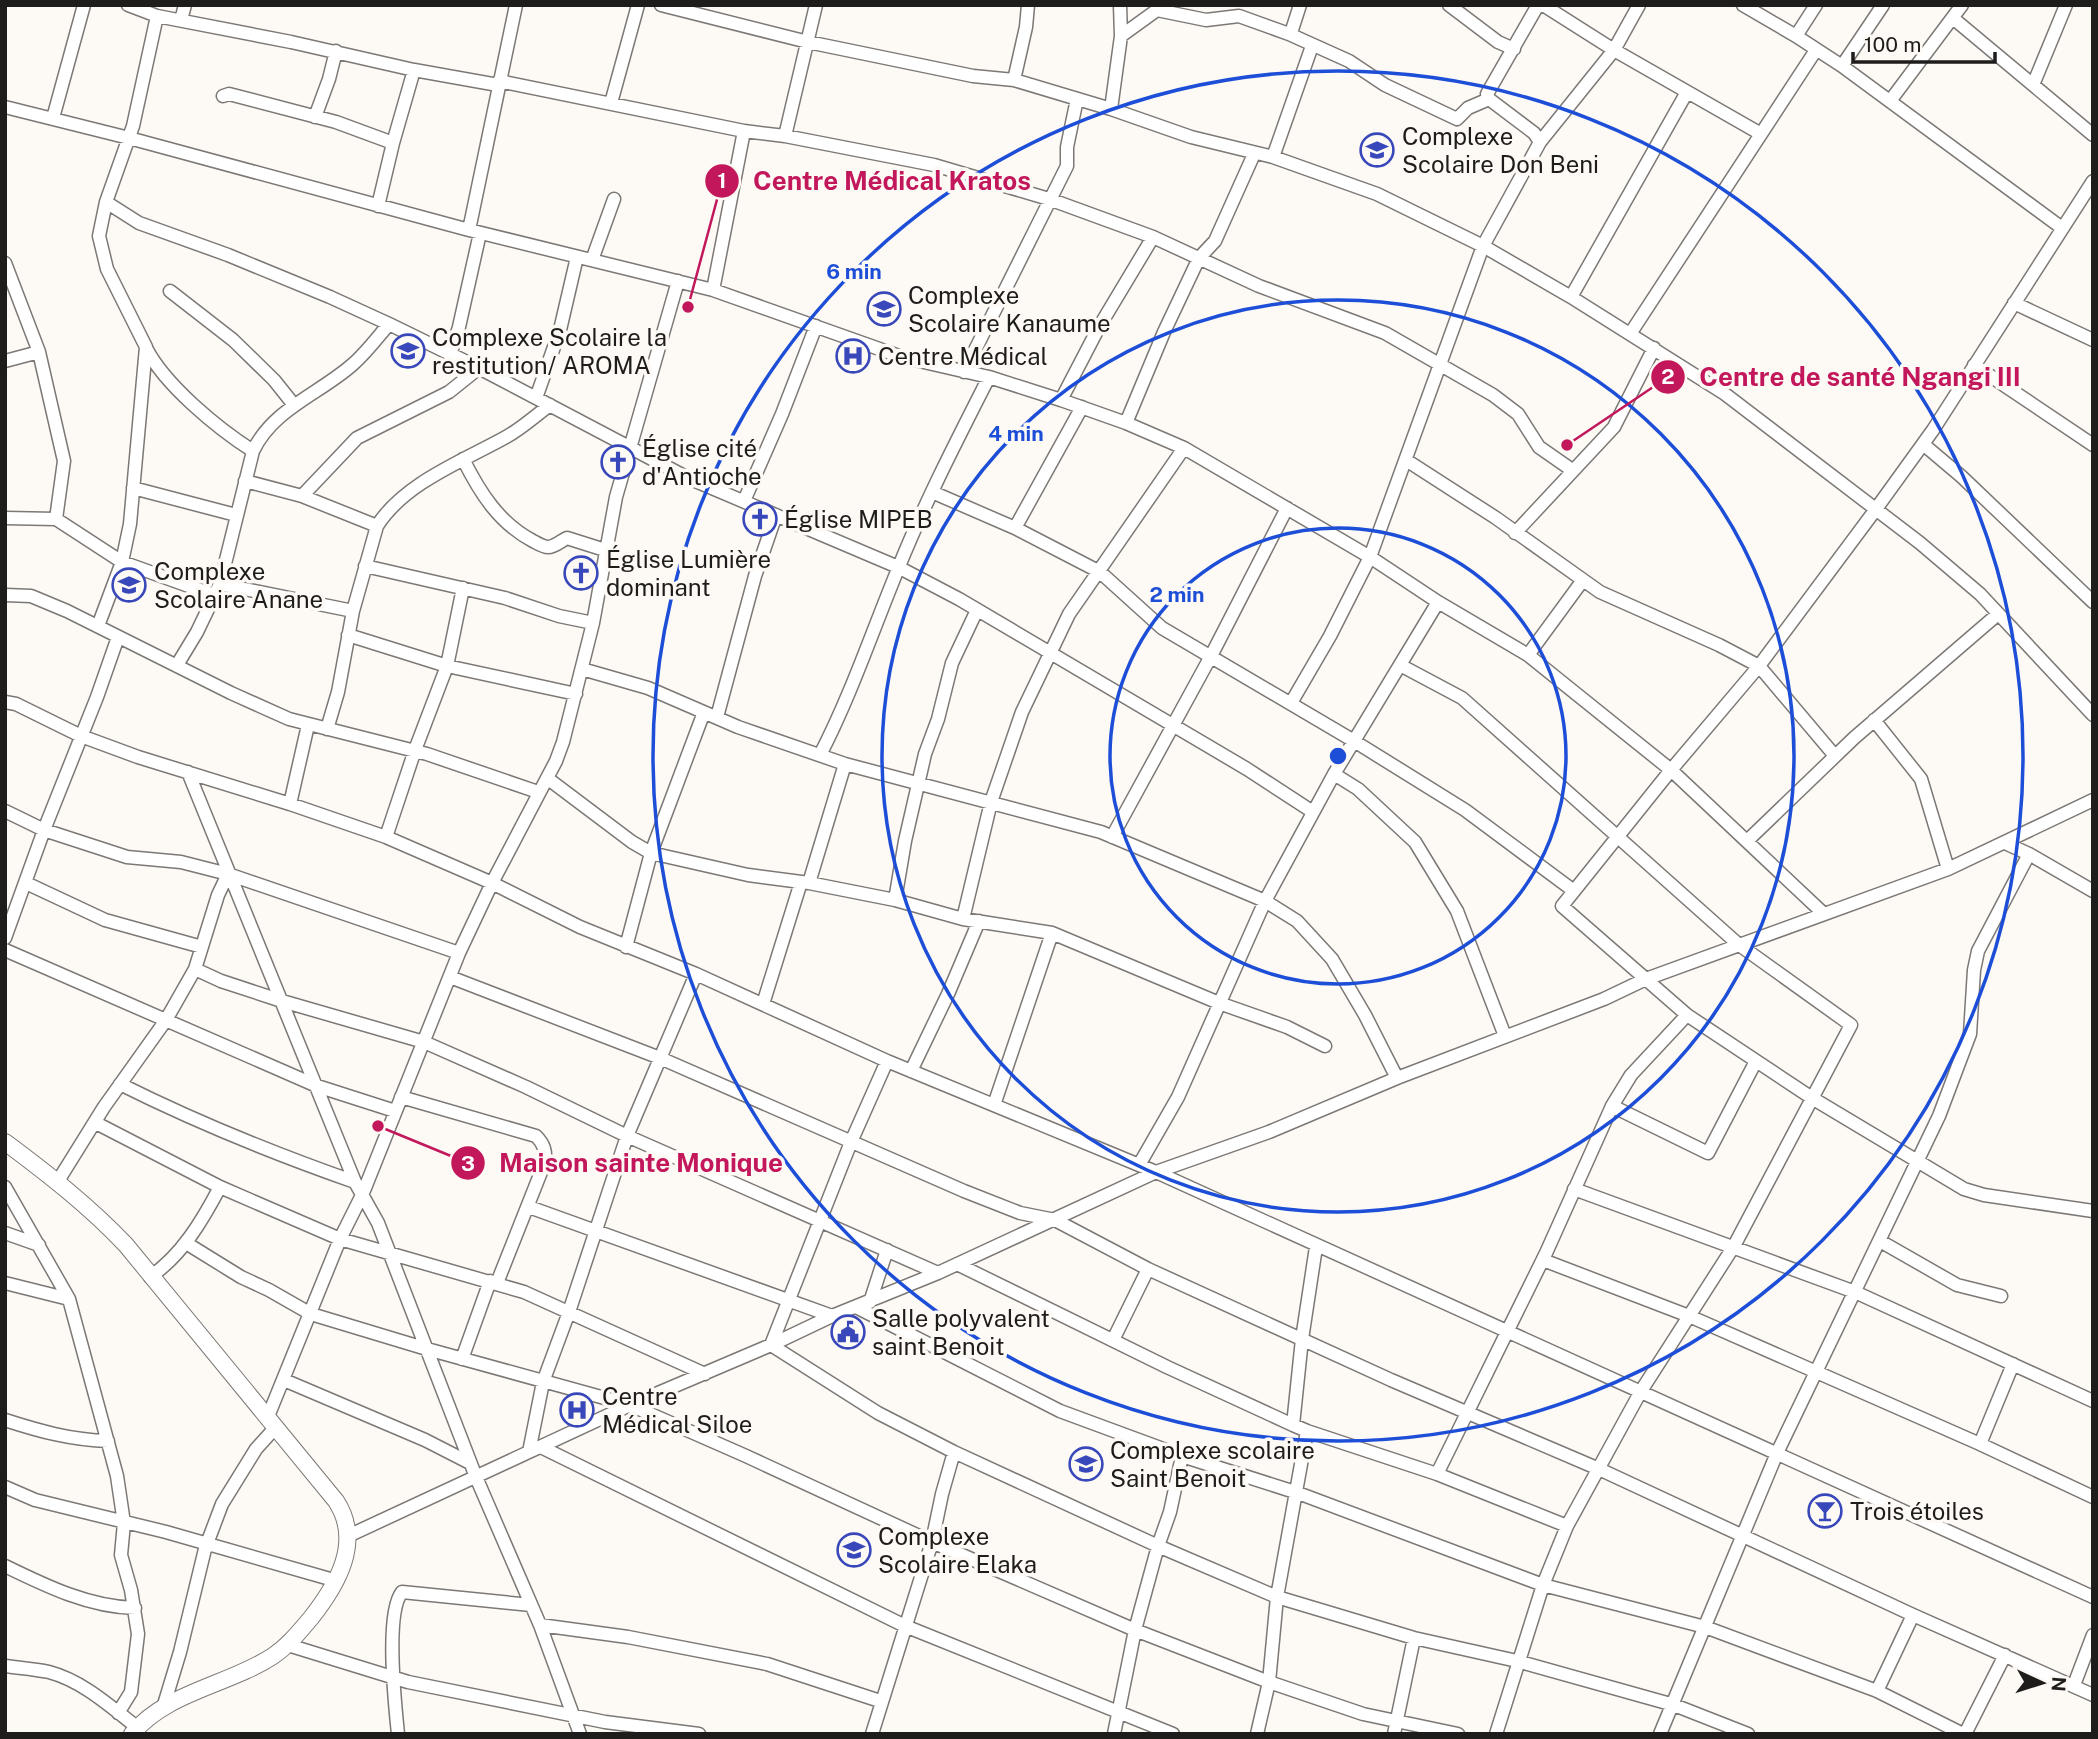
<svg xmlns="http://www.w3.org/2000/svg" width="2098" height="1739" font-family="'Public Sans',sans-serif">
  <rect width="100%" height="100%" fill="#fdf9f5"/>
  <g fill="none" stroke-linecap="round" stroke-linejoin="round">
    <defs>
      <path id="minor" d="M 128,5 L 157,16 L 291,42 L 414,70 L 498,85
        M 661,5 L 808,42 L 973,76 L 1014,80 L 1026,27 L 1028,5
        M 1120,5 L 1121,36
        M 1449,5 L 1498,42 L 1514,49
        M 1538,5 L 1487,94 L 1489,99 L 1534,133 L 1540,142
        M 1543,5 L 1614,50 L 1761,134
        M 1743,5 L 1796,36
        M 1816,5 L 1796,36 L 1842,66 L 2062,228
        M 1954,19 L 2093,135
        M 181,20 L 185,5
        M 1289,34 L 1349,61 L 1385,85 L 1457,119 L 1468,108 L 1489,99
        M 1842,66 L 1883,5
        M 1014,80 L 1111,109 L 1191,137 L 1273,157 L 1377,194 L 1483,246 L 1571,297 L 1725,394 L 1920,543 L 1980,594 L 2093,715
        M 499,81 L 744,131
        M 2033,85 L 2066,5
        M 223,96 L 229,94 L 336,122 L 393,143
        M 1890,101 L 1962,5
        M 611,103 L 638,5
        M 5,107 L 129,138 L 469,230 L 713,290 L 744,131 L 785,136 L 816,5
        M 1111,109 L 1121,36 L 1157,10 L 1206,20 L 1239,16 L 1289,34 L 1292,30 L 1300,5
        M 315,117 L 329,79 L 336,51
        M 53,118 L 84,5
        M 785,136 L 934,165 L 1049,199 L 1153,237 L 1259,286 L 1385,333 L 1493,395 L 1518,414 L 1539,447 L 1572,470
        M 1273,157 L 1312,46
        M 2093,181 L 1933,430 L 1876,509 L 1759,666 L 1671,770 L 1562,906 L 1687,1015 L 1812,1098 L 1964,1189 L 1984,1195 L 2093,1211
        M 106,202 L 139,223 L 228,255 L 330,297 L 389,324 L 479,368 L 686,477 L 898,567 L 959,599 L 1247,769 L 1313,812
        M 378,206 L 393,143 L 414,70
        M 469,230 L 516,5
        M 592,260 L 614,199
        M 5,263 L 39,352 L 64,461 L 56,519
        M 713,290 L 902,357 L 989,377 L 1061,400 L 1126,423 L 1184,448 L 1370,557 L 1438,602 L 1528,655 L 1671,770 L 1824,914
        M 170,291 L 233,340 L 274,380 L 294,405
        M 1571,297 L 1687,92
        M 2014,303 L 2093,340
        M 1630,334 L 1816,50
        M 146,348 C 165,385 217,428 253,451
        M 450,355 L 459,327 L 480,233
        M 5,361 L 39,352
        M 1974,365 L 2093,445
        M 964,372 L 1067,166 L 1067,147 L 1077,99
        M 536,398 L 560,330 L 577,257
        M 1061,400 L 1099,327 L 1153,237
        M 1126,423 L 1164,332 L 1199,258 L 1215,241 L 1254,154
        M 1923,444 L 1962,477 L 2093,602
        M 463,459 C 480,493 499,523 533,541 C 537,543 543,547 548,547 C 555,547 562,540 567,538 L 605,550
        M 1406,460 L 1496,518 L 1600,592 L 1719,645 L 1759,666 L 1835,756
        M 245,481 L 302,496 L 377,526
        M 133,488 L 236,515
        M 932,492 L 1015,528 L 1100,572 L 1162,628 L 1354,741 L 1465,810 L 1574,891
        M 302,496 L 357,438 L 449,392 L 479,368
        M 744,501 L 782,414 L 816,326
        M 5,518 L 56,519 L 122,562 L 214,595
        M 1015,528 L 1082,407
        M 1515,533 L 1614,427 L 1654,348
        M 365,566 L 505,598 L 559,616 L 593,623
        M 220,584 L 353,611
        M 5,595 L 31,596 L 67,611 L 231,693 L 289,719 L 427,754 L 538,792
        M 98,626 L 122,562 L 130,524 L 146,347 L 107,269 L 99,236 L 106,202 L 133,126 L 157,16
        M 348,635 L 447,666 L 576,694
        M 1528,655 L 1583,580
        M 177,665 L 197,632 L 220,584 L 253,451 C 273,409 319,394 352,365 C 365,354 377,338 389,324
        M 1400,665 L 1462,698 L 1738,944 L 1851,1025 L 1734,1246 L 1641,1391 L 1567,1526 L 1543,1585 L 1496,1734
        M 582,669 L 648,688 L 738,727 L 845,764 L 1101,832 L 1265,901 L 1297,921 L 1332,959 L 1365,1015 L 1397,1078
        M 5,702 L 16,704 L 81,736 L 138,757 L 290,804 L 386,837 L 492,883 L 580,927 L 696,974 L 887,1061 L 1156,1172 L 2093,1597
        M 1291,703 L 1330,636 L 1370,557 L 1483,246 L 1540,142 L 1614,50 L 1639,5
        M 717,717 L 755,576 L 776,515
        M 1874,720 L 1921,779 L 1948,869
        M 327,729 L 338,692 L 353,611 L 377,526 C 404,483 463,461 506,437 C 521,429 535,416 550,405
        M 820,755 C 851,695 872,632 898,569 C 924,504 957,440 989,377
        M 188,772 L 355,1182 L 378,1223 L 476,1477 L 540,1625 L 580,1734
        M 1334,774 L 1358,789 L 1415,842 L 1457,911 L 1505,1036
        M 547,778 L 632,842 L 651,853 L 748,875 L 809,883 L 895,900 L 963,919 L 1052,933 L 1219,1003 L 1287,1027 L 1325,1046
        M 290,804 L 308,725
        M 5,811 L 44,830 L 127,857 L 181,862 L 228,874 L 459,953
        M 386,837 L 415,750 L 447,666 L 463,588
        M 1112,837 L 1211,656 L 1287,508
        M 1747,841 L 1854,738 L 1998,614
        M 2005,843 L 2029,854 L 2093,891
        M 26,883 L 105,920 L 202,947
        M 809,883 L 845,764
        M 895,900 L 905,841 L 925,754 L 938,719 L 952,663 L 977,610
        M 963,919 L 991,802 L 1022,712 L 1069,614 L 1184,448
        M 5,938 L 44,830 L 97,697 L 118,637
        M 626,947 L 651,853 L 704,712
        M 5,950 L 317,1086 L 395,1111
        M 195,969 L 221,981 L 282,1001 L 424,1042 L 526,1087 L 627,1136 L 938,1273
        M 450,977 L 660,1058 L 964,1191 L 1020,1213 L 1055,1220 L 1148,1269 L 1391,1380 L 1599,1469 L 1913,1615 L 2093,1695
        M 763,1004 L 801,882
        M 887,1061 L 851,1142 L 771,1345 L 878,1413 L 954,1452 L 1158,1546 L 1277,1597 L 1414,1638 L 1517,1661 L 1674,1705 L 1748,1734
        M 911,1071 L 948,994 L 979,921
        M 120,1084 C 196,1122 275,1154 355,1182
        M 401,1097 L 536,1136 C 544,1144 546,1151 545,1162 L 497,1283
        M 994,1105 L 1052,933
        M 1612,1106 L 1708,1153 L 1756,1061
        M 96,1123 L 220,1187 L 340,1239 L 524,1292 L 705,1374
        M 1139,1165 L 1178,1097 L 1265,901 L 1334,774 L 1438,602
        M 58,1181 L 104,1107 L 166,1020 L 195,969 L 218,895 L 228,874
        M 5,1187 L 69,1299 L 117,1476 L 124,1523 L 121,1555 L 131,1590 L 138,1634 L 131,1692 L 118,1713
        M 1574,1189 L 1855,1292 L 2093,1401
        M 529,1207 L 832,1316
        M 5,1233 L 39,1245
        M 1880,1241 L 1957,1285 L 2001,1296
        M 186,1243 L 241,1277 L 269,1290 L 311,1314 L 427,1349 L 630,1405 L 746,1456 L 932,1542 L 1135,1630 L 1269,1682 L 1363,1714 L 1458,1734
        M 1543,1260 L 1689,1316 L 1980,1444 L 2093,1497
        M 957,1264 L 1167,1367 L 1293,1425
        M 150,1277 C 182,1255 202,1221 220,1187
        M 5,1283 L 69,1299
        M 870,1302 L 887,1250
        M 856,1307 L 1060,1411 L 1182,1456 L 1298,1493 L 1543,1585 L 1705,1627 L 1877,1691 L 1963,1734
        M 1113,1340 L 1148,1269
        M 462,1359 L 490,1281
        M 284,1380 L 425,1440 L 470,1463
        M 267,1419 L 340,1239 L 363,1193 L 459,953 L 492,883 L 556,761 L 563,742 L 593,623 L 616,497 L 678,281
        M 5,1420 C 39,1431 71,1440 108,1441
        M 1307,1431 L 1437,1474 L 1567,1526
        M 1980,1444 L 2013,1364
        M 541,1447 L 905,1626 L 1173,1734
        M 529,1452 L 543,1382 L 569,1312 L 627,1136 L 696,974
        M 1437,1474 L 1546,1253 L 1612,1106 L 1631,1075 L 1687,1015
        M 5,1487 L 35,1500 L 166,1532 L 337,1581
        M 348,1536 L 630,1405 L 771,1345 L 832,1316 L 938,1273 L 1156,1172 L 1269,1132 L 1397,1078 L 1604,999 L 1646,979 L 1948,869 L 2093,800
        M 5,1566 C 46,1586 89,1607 135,1608
        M 540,1625 L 628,1637 L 767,1664 L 880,1701
        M 288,1645 L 408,1682 L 605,1722 L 699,1734
        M 5,1666 C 20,1668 35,1669 49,1672 C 83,1681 111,1707 138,1728
        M 2074,1685 L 2093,1635
        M 1877,1691 L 1913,1615
        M 163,1708 L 180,1652 L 205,1549 L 222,1504 L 256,1449 L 275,1428
        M 398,1734 C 395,1705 385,1613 402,1592 L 531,1605
        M 872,1734 L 932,1542 L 942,1494 L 954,1452
        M 1114,1734 L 1135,1630 L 1158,1546 L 1170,1512 L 1182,1456
        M 1257,1734 L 1269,1682 L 1277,1597 L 1307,1431 L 1293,1425 L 1302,1339 L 1316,1247
        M 1394,1734 L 1414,1638
        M 1660,1734 L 1777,1453 L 1939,1116 L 1970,1034 L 1974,970 L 1978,951 L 2029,854
        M 1965,1734 L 2005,1655"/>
      <path id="major" d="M 5,1142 C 48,1174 89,1206 126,1245 L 336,1501 C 363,1542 337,1585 311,1618 C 299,1632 288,1646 273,1656 C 229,1685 166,1692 132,1734"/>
    </defs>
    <!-- minor casing -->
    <use href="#minor" stroke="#7c7875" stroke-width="15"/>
    <!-- major casing -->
    <use href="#major" stroke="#7c7875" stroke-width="18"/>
    <!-- minor -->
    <use href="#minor" stroke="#fff" stroke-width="12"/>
    <!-- major -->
    <use href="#major" stroke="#fff" stroke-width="16"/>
  </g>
  <!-- distance rings -->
  <g fill="none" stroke="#1d4ed8" stroke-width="3.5">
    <circle cx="1338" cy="756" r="228"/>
    <circle cx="1338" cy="756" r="456"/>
    <circle cx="1338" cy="756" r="685"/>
  </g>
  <!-- icons -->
  <defs>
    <symbol id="school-ring" viewBox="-11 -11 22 22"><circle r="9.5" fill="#fdf9f5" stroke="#3848ba" stroke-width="1.5"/><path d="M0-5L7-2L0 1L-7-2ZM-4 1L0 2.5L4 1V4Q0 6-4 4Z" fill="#3848ba"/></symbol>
    <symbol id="hospital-ring" viewBox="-11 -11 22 22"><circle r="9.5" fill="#fdf9f5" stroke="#3848ba" stroke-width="1.5"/><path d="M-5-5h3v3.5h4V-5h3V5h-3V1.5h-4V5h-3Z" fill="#3848ba"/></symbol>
    <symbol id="church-ring" viewBox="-11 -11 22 22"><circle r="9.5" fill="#fdf9f5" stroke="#3848ba" stroke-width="1.5"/><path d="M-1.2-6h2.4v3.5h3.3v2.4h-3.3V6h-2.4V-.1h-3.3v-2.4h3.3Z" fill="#3848ba"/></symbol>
    <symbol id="civic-ring" viewBox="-11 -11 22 22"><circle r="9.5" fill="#fdf9f5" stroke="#3848ba" stroke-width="1.5"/><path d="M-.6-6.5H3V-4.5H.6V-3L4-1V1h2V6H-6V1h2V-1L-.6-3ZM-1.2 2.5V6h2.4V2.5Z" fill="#3848ba"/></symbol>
    <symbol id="bar-ring" viewBox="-11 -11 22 22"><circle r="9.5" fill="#fdf9f5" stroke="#3848ba" stroke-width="1.5"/><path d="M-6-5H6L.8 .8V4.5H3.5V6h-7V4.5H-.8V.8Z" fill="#3848ba"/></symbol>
  </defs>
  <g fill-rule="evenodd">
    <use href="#school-ring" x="1358" y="131" width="38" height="38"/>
    <use href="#school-ring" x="865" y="290" width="38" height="38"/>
    <use href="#school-ring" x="389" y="332" width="38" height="38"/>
    <use href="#hospital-ring" x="834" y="337" width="38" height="38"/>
    <use href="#church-ring" x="599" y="443" width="38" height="38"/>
    <use href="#church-ring" x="741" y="500" width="38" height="38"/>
    <use href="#church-ring" x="562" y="554" width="38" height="38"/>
    <use href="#school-ring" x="110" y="566" width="38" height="38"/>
    <use href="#civic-ring" x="829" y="1313" width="38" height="38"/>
    <use href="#hospital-ring" x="558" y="1391" width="38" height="38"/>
    <use href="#school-ring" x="1067" y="1445" width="38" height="38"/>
    <use href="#bar-ring" x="1806" y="1492" width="38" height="38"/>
    <use href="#school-ring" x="835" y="1531" width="38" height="38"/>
  </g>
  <g text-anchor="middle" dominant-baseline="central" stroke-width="7" stroke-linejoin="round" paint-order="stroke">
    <!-- poi labels -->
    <g font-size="24" fill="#1f1d1c" stroke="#fdf9f5" text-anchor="start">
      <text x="1402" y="136">Complexe<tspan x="1402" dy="28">Scolaire Don Beni</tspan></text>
      <text x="908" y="295">Complexe<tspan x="908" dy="28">Scolaire Kanaume</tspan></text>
      <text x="432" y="337">Complexe Scolaire la<tspan x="432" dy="28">restitution/ AROMA</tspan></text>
      <text x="878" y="356">Centre Médical</text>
      <text x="642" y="448">Église cité<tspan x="642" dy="28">d'Antioche</tspan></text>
      <text x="784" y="519">Église MIPEB</text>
      <text x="606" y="559">Église Lumière<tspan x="606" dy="28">dominant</tspan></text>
      <text x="154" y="571">Complexe<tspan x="154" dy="28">Scolaire Anane</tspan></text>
      <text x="872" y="1318">Salle polyvalent<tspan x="872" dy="28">saint Benoit</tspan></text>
      <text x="602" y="1396">Centre<tspan x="602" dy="28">Médical Siloe</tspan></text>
      <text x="1110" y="1450">Complexe scolaire<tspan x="1110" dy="28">Saint Benoit</tspan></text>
      <text x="1850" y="1511">Trois étoiles</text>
      <text x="878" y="1536">Complexe<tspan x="878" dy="28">Scolaire Elaka</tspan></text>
    </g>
  </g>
  <circle cx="1338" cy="756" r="10" fill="#1d4ed8" stroke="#fdf9f5" stroke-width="3.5"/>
  <g font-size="21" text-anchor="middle" font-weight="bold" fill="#1d4ed8" stroke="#fdf9f5" stroke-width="7" stroke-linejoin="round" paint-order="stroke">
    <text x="854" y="279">6 min</text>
    <text x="1016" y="441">4 min</text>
    <text x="1177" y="602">2 min</text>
  </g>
  <!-- callouts -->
  <path fill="none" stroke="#c2185b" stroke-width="2.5" d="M688 307L722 181M1567 445L1668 377M378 1126L468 1163"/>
  <g fill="#c2185b" stroke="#fdf9f5" stroke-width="2.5">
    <circle cx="688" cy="307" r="7"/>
    <circle cx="1567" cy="445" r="7"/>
    <circle cx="378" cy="1126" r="7"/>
    <circle cx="722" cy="181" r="18"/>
    <circle cx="1668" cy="377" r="18"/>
    <circle cx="468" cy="1163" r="18"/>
  </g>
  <g font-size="21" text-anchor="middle" font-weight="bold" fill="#fff">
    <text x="722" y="188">1</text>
    <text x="1668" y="384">2</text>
    <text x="468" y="1171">3</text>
  </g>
  <g font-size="26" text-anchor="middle" font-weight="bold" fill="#c2185b" stroke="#fdf9f5" stroke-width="7" stroke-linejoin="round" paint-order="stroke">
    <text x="892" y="190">Centre Médical Kratos</text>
    <text x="1860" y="386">Centre de santé Ngangi III</text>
    <text x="641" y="1172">Maison sainte Monique</text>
  </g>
  <!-- border -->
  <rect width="2098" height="1739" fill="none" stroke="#1f1d1c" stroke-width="14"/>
  <!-- north arrow -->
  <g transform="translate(2042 1683) rotate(94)" stroke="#fdf9f5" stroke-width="5" paint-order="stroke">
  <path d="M0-5L12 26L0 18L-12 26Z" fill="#1f1d1c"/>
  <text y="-10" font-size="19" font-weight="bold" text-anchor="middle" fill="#1f1d1c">N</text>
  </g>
  <!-- scale -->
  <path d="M1853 52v10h142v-10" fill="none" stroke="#1f1d1c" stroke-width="3.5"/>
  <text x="1864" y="52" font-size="21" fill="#1f1d1c" stroke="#fdf9f5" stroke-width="5" paint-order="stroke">100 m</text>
</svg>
